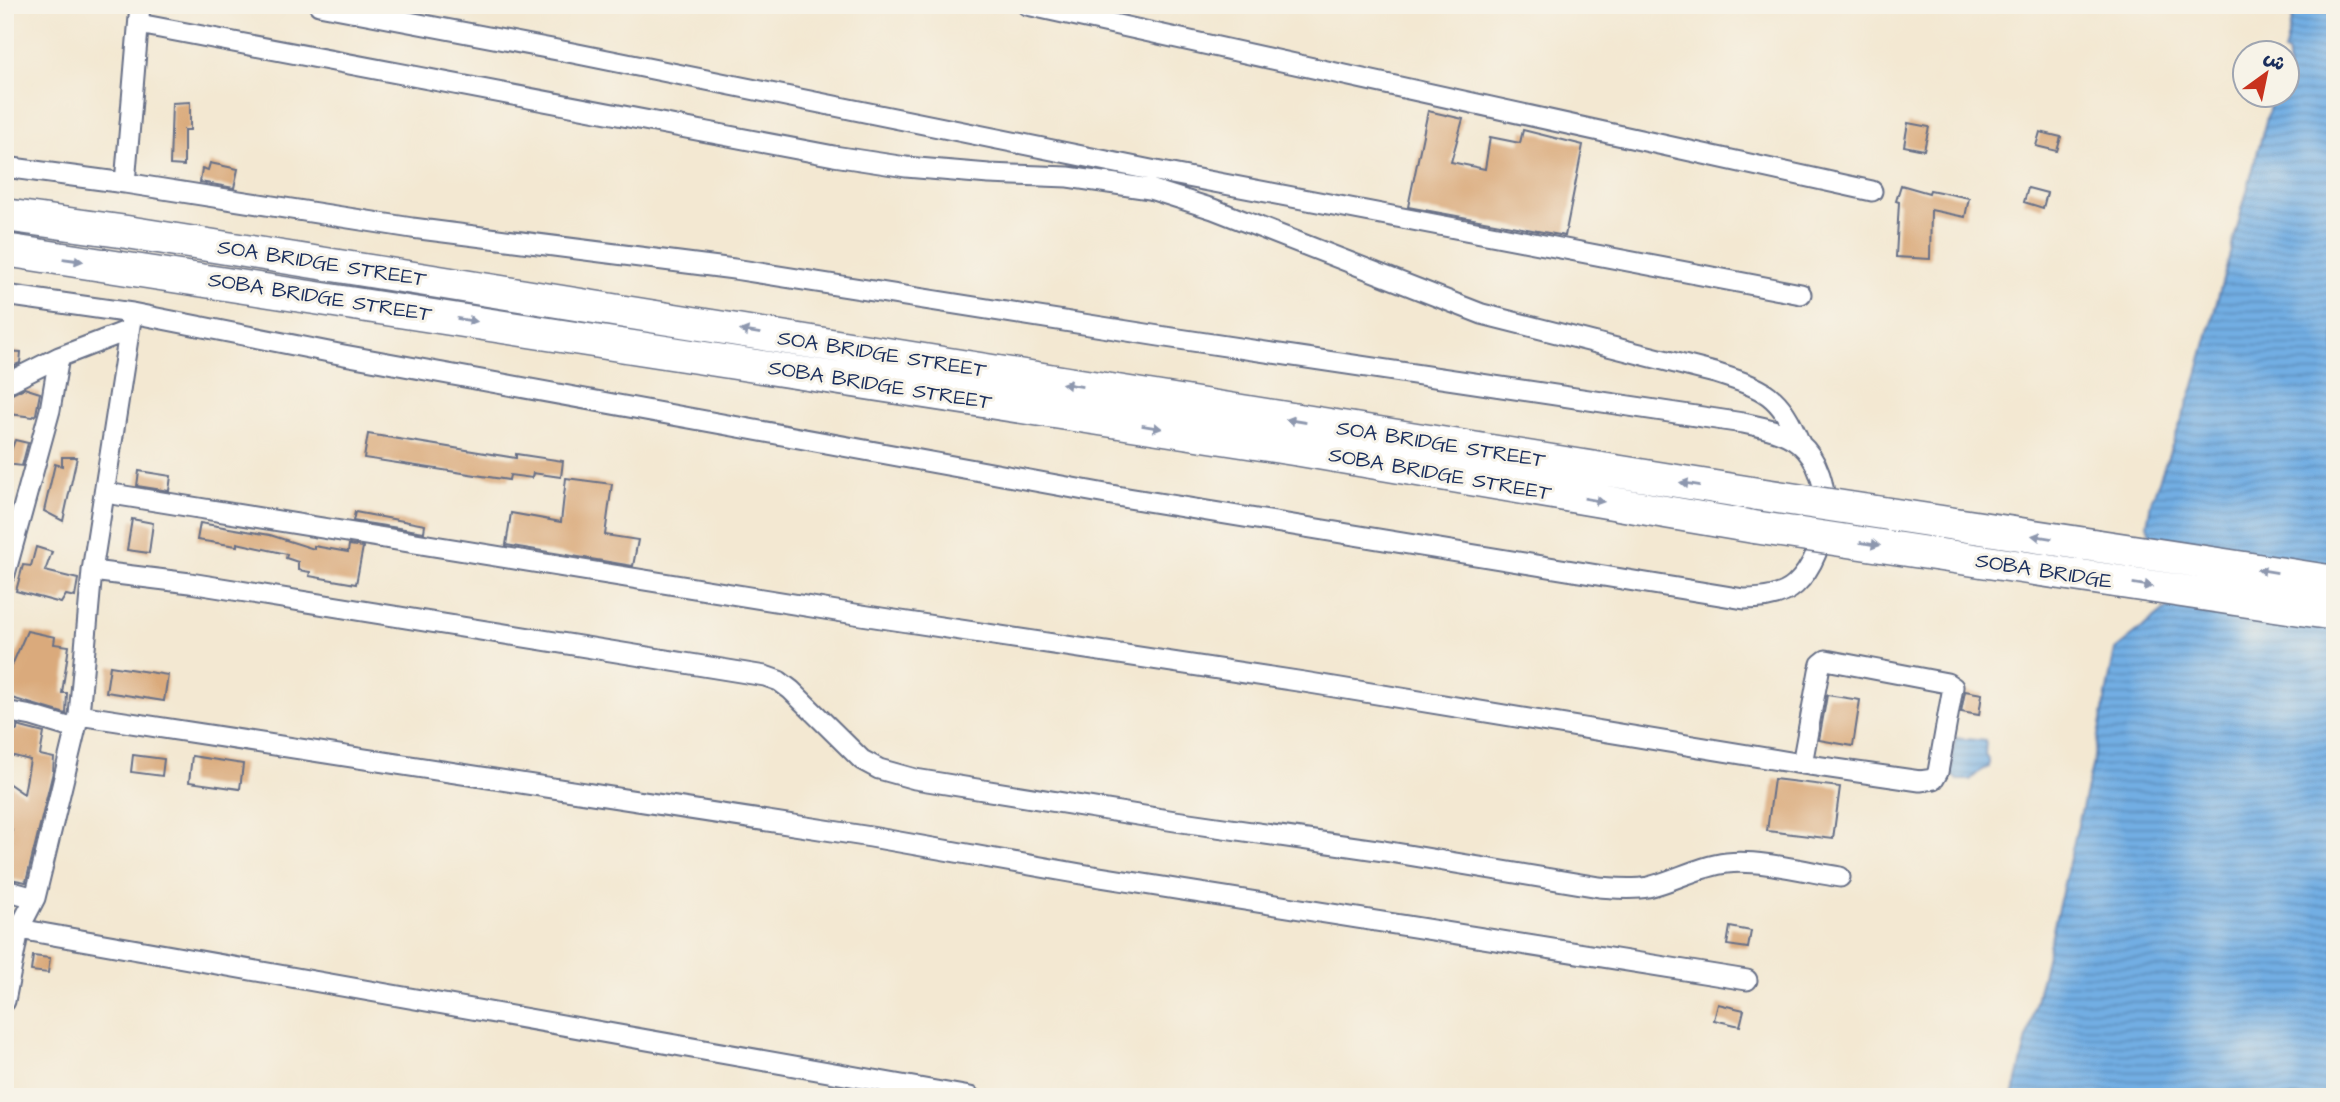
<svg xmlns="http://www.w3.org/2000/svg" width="2340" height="1102" font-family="'Architects Daughter','Playpen Sans Arabic',sans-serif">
  <defs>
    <pattern id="water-rules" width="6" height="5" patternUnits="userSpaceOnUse" patternTransform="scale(1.75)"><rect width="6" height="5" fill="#72aee3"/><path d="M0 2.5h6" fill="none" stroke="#5d8ebb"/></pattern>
  </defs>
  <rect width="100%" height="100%" fill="#f7f3e8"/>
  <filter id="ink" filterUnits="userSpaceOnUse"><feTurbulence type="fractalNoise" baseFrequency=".0143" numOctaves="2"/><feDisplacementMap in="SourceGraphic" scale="14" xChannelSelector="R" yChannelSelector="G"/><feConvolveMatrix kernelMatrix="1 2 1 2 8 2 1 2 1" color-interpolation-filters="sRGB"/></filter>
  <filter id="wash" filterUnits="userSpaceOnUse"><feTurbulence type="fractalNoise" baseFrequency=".00686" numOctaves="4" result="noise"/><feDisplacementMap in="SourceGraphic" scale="28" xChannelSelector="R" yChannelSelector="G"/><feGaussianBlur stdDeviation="1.57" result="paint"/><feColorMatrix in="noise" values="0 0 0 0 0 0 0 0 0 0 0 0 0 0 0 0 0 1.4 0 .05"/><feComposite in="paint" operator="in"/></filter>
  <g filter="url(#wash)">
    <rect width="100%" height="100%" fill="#f3e8d2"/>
    <!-- water -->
    <path fill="url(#water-rules)" stroke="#466ea0" stroke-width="2" d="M 2296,5 L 2335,5 L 2335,1097 L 2013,1097 L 2092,766 L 2115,650 L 2172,604 L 2147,525 L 2151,502 L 2194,386 L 2273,95 L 2288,94 L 2288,52 L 2284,52 Z
      M 1955,738 L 1986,741 L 1985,754 L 1989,760 L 1989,767 L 1981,770 L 1970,780 L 1958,780 L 1951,775 Z"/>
    <g id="blocks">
      <!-- building -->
      <path fill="#daaa7c" d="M 190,102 L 190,130 L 184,130 L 184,166 L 170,165 L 172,103 Z
        M 1428,111 L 1463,119 L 1451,162 L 1485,169 L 1490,137 L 1520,143 L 1523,130 L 1583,145 L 1565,236 L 1408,207 Z
        M 1908,123 L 1929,127 L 1924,150 L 1904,146 Z
        M 2040,132 L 2061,137 L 2057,151 L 2036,146 Z
        M 210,163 L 238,169 L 234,188 L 200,182 L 202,168 L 208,170 Z
        M 1901,185 L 1929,193 L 1930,190 L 1969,198 L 1965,217 L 1931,210 L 1930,259 L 1896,257 L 1899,202 L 1896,201 Z
        M 2028,188 L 2047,193 L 2043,208 L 2024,202 Z
        M 5,351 L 21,352 L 20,363 L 5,369 Z
        M 24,388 L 40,393 L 36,414 L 33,417 L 10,414 L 10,395 Z
        M 368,434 L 516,458 L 516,454 L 563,461 L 561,477 L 533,473 L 532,478 L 510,475 L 509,480 L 364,458 Z
        M 15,440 L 28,443 L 22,466 L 6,464 Z
        M 62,457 L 77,457 L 63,521 L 44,511 L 55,464 L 62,466 Z
        M 139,471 L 171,476 L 169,491 L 137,486 Z
        M 566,478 L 612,484 L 605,535 L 638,540 L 633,566 L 506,545 L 511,513 L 561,522 Z
        M 355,512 L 425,525 L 424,532 L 353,521 Z
        M 132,519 L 153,523 L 149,553 L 127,550 Z
        M 200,523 L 270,535 L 314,549 L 314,546 L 348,552 L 349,545 L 363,547 L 356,584 L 309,576 L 310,572 L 298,570 L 298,562 L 286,558 L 287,554 L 237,543 L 237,546 L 197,540 Z
        M 36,547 L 52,552 L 45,571 L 78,579 L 75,597 L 66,595 L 61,603 L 16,591 L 23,565 L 31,566 Z
        M 27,631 L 55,637 L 54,644 L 69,646 L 62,693 L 67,693 L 66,714 L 5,696 L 5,681 Z
        M 110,666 L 168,675 L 164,701 L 106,692 Z
        M 1965,691 L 1982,694 L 1979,715 L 1961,712 Z
        M 1827,695 L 1860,700 L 1853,746 L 1819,740 Z
        M 17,726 L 44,733 L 40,755 L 54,758 L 53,772 L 26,882 L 5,878 L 5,857 L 12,830 L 5,829 L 5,781 L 24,794 L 30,760 L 6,754 L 10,729 L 17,730 Z
        M 133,755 L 164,759 L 162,776 L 131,772 Z
        M 192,756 L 243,764 L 240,789 L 189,782 Z
        M 1774,779 L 1840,787 L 1833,839 L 1767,831 Z
        M 1730,927 L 1751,931 L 1748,948 L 1727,945 Z
        M 33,956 L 50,958 L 48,973 L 31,971 Z
        M 1718,1004 L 1744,1010 L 1740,1026 L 1714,1020 Z"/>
    </g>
  </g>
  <g filter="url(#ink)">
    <use href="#blocks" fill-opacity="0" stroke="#677087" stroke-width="2"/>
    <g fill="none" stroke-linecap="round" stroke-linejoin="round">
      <defs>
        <path id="minor" d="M 319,5 L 573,53 L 1156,171 L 1801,294
          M 1027,5 L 1872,191
          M 139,24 L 834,156 L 906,167 L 989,174 L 1068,177 L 1150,189 L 1213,209 L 1482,314 L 1715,373 C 1765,389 1779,393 1800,443
          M 5,167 L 125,183 L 412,228 L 734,269 L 1159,336 L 1743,423 C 1762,427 1784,431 1799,443 C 1838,476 1830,552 1795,585 C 1782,597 1761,599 1744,599 L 1128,498 L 344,355 L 132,313 L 5,295
          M 125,183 L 140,5
          M 5,384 L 59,357
          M 106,493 L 855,614 L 1304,682 L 1802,764 L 1920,781 L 1934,779 L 1938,772 L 1953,687 L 1947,683 L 1826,660 L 1821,664 L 1819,671 L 1802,764
          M 92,571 L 190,583 L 765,676 L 779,681 L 791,690 L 862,760 L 879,769 L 915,779 L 1175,821 L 1384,851 L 1599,887 C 1615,888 1632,890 1648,887 C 1675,881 1699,866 1727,863 C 1758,859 1808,872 1840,877
          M 5,574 L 50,410 L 59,357 L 129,330
          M 5,711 L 32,716 L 75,729
          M 79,715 L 871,837 L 1081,874 L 1747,980
          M 5,890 L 35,898
          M 19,929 L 970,1097
          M 5,1001 L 19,929 L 35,898 L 79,715 L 92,571 L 132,313"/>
        <path id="trunk" d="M 5,215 L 127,232 L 1758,494
          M 5,250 L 1300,450 L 1754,527"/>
      </defs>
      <!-- minor casing -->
      <use href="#minor" stroke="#677087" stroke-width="23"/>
      <!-- trunk casing -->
      <use href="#trunk" stroke="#677087" stroke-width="35"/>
      <!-- minor -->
      <use href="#minor" stroke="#fff" stroke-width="19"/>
      <!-- trunk -->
      <use href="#trunk" stroke="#fff" stroke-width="32"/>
      <defs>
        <path id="trunk-bridge" d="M 1758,494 L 2335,582
          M 1754,527 L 2335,614"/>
      </defs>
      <!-- trunk-bridge casing -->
      <use href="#trunk-bridge" stroke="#677087" stroke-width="35" stroke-linecap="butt"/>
      <!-- trunk-bridge -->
      <use href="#trunk-bridge" stroke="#fff" stroke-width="32"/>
    </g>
    <!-- one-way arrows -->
    <defs><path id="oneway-solid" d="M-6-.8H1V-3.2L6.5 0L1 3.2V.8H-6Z" transform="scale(1.75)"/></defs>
    <g fill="#8d97ae">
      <use href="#oneway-solid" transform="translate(73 260) rotate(8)"/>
      <use href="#oneway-solid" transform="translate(467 320) rotate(9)"/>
      <use href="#oneway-solid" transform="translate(750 332) rotate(-171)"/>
      <use href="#oneway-solid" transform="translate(1072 385) rotate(-171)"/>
      <use href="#oneway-solid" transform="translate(1296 421) rotate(-171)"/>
      <use href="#oneway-solid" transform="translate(1152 427) rotate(9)"/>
      <use href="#oneway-solid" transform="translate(1690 484) rotate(-171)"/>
      <use href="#oneway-solid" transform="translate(1594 500) rotate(10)"/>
      <use href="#oneway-solid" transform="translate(2042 537) rotate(-171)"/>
      <use href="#oneway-solid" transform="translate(1870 544) rotate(9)"/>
      <use href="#oneway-solid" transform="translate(2267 571) rotate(-171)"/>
      <use href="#oneway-solid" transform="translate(2143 585) rotate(9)"/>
    </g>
  </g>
  <g text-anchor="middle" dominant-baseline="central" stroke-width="6" stroke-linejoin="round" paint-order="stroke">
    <!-- street labels -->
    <g font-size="21" fill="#1b2f5e" stroke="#f7f3e8">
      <text transform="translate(322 263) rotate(9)">SOA BRIDGE STREET</text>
      <text transform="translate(320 297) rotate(9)">SOBA BRIDGE STREET</text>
      <text transform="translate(882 354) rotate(9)">SOA BRIDGE STREET</text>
      <text transform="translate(880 385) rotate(9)">SOBA BRIDGE STREET</text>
      <text transform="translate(1441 444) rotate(9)">SOA BRIDGE STREET</text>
      <text transform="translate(1440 474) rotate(10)">SOBA BRIDGE STREET</text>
      <text transform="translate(2044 571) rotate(9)">SOBA BRIDGE</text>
    </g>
  </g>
  <!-- margin -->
  <rect width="2340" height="1102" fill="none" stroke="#f7f3e8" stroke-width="28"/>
  <!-- north arrow -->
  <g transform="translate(2266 74) rotate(33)"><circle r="33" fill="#f7f3e8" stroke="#9fa5b1" stroke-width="2"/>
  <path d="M0-5L12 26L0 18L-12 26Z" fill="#c8321e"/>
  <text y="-10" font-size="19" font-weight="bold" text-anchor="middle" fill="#1b2f5e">ش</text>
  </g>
</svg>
